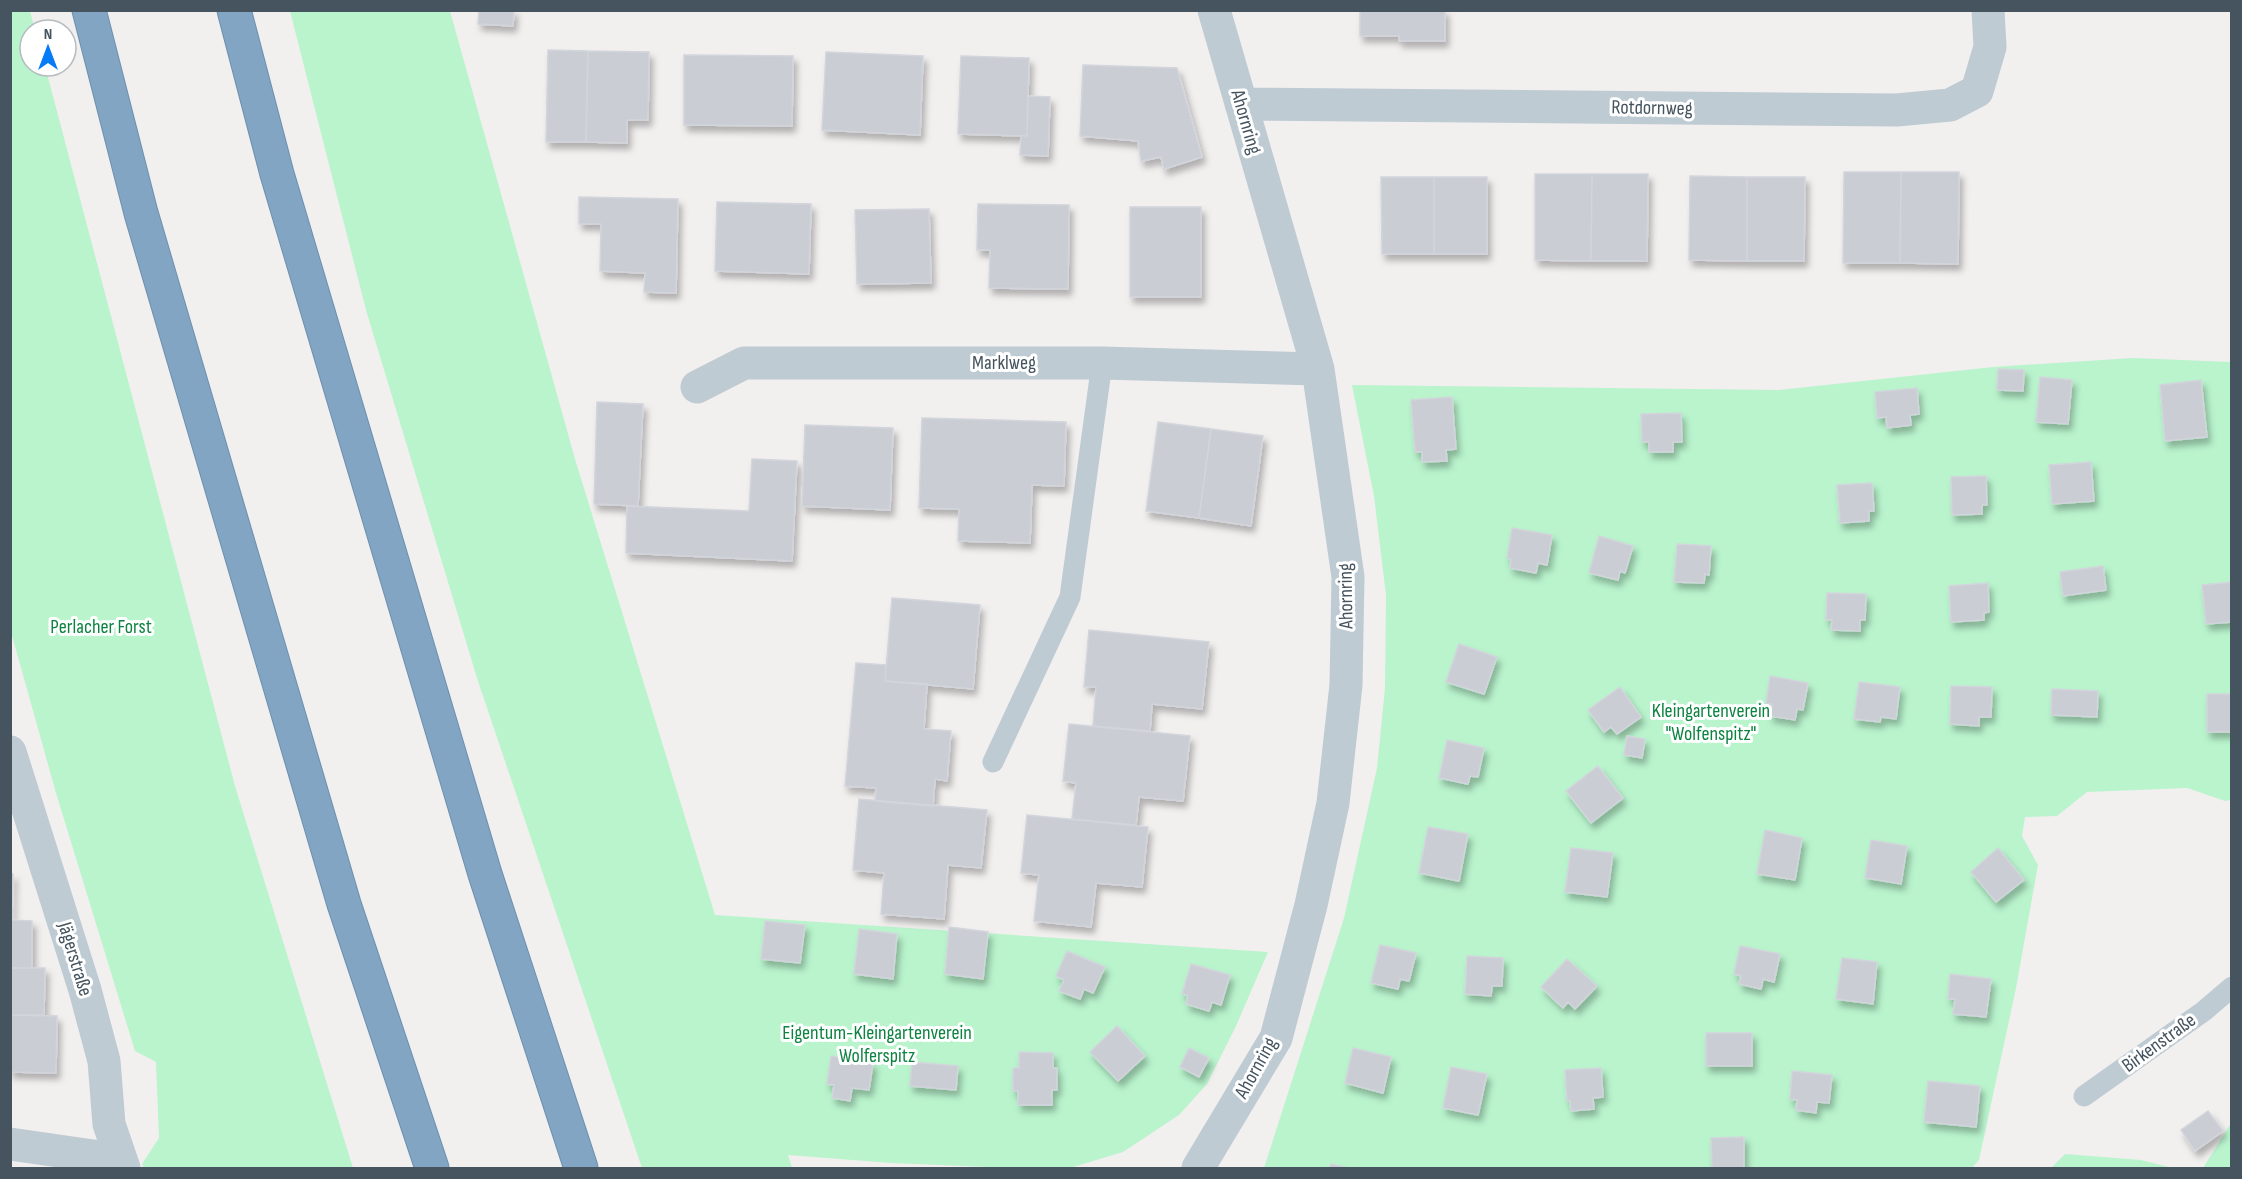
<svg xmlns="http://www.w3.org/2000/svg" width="2242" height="1179" font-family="'Sofia Sans Condensed',sans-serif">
  <defs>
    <filter id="shadow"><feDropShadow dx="3.5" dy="6" stdDeviation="3" flood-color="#0004"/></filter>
  </defs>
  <rect width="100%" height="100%" fill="#f2efef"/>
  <!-- green -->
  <path fill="#b9f4cd" d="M 10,11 L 30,11 L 35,30 L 30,30 L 30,66 L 45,66 L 235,786 L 353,1168 L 144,1168 L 142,1164 L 159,1138 L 156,1062 L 135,1051 L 56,793 L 11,632 Z
    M 290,11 L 450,11 L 575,459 L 715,915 L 1268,952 L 1236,1026 L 1207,1084 L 1179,1115 L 1123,1152 L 1073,1167 L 1011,1168 L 891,1163 L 788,1155 L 792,1168 L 642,1168 L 477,678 L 366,310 Z
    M 2133,358 L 2231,362 L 2231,800 L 2225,801 L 2187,788 L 2087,792 L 2057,816 L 2025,817 L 2022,836 L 2038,865 L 2016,988 L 1979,1160 L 1972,1168 L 1264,1168 L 1344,918 L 1377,768 L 1385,688 L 1386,595 L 1374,496 L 1352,385 L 1779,390 L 1993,367 Z
    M 2231,1123 L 2231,1168 L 2203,1168 Z
    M 2065,1154 L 2141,1160 L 2173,1168 L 2051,1168 Z"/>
  <!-- building -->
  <path fill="#caced4" stroke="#d2d5db" stroke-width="1.5" filter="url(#shadow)" d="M 479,10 L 514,10 L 513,26 L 478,24 Z
    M 1360,10 L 1445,10 L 1445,41 L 1399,41 L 1399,36 L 1360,36 Z
    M 548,50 L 588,51 L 586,142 L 546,142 Z
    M 588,51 L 649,52 L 648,120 L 627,120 L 627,143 L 586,142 Z
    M 826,52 L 923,56 L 920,135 L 822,130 Z
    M 684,55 L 793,56 L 792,126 L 684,125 Z
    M 961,56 L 1029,58 L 1027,136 L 958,134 Z
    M 1083,65 L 1177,68 L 1202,157 L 1164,169 L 1161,157 L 1141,161 L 1138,141 L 1080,136 Z
    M 1028,96 L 1050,97 L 1048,156 L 1020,155 L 1021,136 L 1027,136 Z
    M 1844,172 L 1901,172 L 1900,263 L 1843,263 Z
    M 1901,172 L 1959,172 L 1958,264 L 1900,263 Z
    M 1535,174 L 1592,174 L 1591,261 L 1535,260 Z
    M 1592,174 L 1648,174 L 1647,261 L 1591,261 Z
    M 1690,176 L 1747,177 L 1747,261 L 1689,260 Z
    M 1381,177 L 1434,177 L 1434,254 L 1382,254 Z
    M 1434,177 L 1487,177 L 1487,254 L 1434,254 Z
    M 1747,177 L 1805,177 L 1804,261 L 1747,261 Z
    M 579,197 L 678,199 L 676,293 L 644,292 L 645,273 L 600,271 L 601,224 L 579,224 Z
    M 717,202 L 811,204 L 809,274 L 715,271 Z
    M 978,204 L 1069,205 L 1068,289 L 989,288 L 990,250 L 977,250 Z
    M 1130,207 L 1201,207 L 1201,297 L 1130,297 Z
    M 929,209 L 931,283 L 857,284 L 855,210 Z
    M 1998,369 L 2024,370 L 2023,391 L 1997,390 Z
    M 2040,377 L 2072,380 L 2068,424 L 2036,422 Z
    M 2201,380 L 2207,437 L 2165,441 L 2160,385 Z
    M 1917,388 L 1919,414 L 1910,415 L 1911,425 L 1887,428 L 1886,417 L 1877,418 L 1875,392 Z
    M 1452,397 L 1456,449 L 1446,450 L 1447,461 L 1422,462 L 1422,452 L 1415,452 L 1411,400 Z
    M 597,402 L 643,404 L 638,506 L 594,504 Z
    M 1681,413 L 1682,442 L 1673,442 L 1673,452 L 1649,452 L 1649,442 L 1642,442 L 1641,414 Z
    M 922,418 L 1066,422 L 1064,486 L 1032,485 L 1030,543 L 958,541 L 959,509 L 919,508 Z
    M 1158,422 L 1211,429 L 1199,518 L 1146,511 Z
    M 805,425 L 893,428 L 890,510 L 802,506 Z
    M 1211,429 L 1263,436 L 1251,526 L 1199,518 Z
    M 752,459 L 797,461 L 792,561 L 626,553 L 627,506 L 749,511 Z
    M 2091,462 L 2094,501 L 2052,504 L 2049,465 Z
    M 1986,476 L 1987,505 L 1982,505 L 1982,514 L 1952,515 L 1951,477 Z
    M 1872,483 L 1874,511 L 1869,511 L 1869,521 L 1840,523 L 1837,485 Z
    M 1512,528 L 1552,535 L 1547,565 L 1538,563 L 1536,573 L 1510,568 L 1511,559 L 1507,558 Z
    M 1599,536 L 1633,546 L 1625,573 L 1620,571 L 1618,580 L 1589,573 Z
    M 1677,544 L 1711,546 L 1709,575 L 1705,574 L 1704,583 L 1674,582 Z
    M 2103,566 L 2106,590 L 2063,596 L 2060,572 Z
    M 2232,582 L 2232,622 L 2206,624 L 2202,585 Z
    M 1988,583 L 1989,612 L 1984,613 L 1984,620 L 1951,622 L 1949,586 Z
    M 1827,593 L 1866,594 L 1865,620 L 1860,620 L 1860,631 L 1831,630 L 1832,620 L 1826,620 Z
    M 892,598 L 980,605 L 973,689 L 885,681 Z
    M 1089,630 L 1209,642 L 1202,709 L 1152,704 L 1150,731 L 1093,726 L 1096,687 L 1084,687 Z
    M 1459,644 L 1497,657 L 1484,694 L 1446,682 Z
    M 856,663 L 886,665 L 885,681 L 927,684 L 924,729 L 951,731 L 947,781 L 935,779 L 933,806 L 875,801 L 876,788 L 845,786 Z
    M 1770,676 L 1808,683 L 1803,710 L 1797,709 L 1795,720 L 1770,716 L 1772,704 L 1766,704 Z
    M 1859,682 L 1900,687 L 1896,719 L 1881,717 L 1880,722 L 1854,719 Z
    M 1951,686 L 1992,687 L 1991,717 L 1979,717 L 1979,726 L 1950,724 Z
    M 1620,687 L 1641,717 L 1617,734 L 1611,727 L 1604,732 L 1588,710 Z
    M 2052,689 L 2098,691 L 2097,717 L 2051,715 Z
    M 2207,694 L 2232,694 L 2232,732 L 2207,732 Z
    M 1069,724 L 1190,736 L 1183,801 L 1139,797 L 1136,825 L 1072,819 L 1076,783 L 1063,781 Z
    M 1627,736 L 1645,739 L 1642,758 L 1624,755 Z
    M 1447,740 L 1484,748 L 1478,777 L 1470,776 L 1468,784 L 1439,778 Z
    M 1598,766 L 1623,798 L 1591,823 L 1566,791 Z
    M 859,799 L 987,810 L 981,868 L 948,865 L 944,919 L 881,914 L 884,873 L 853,870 Z
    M 1027,815 L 1148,827 L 1142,887 L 1096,883 L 1091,927 L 1034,921 L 1039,875 L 1021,873 Z
    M 1428,827 L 1468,834 L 1459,881 L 1419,873 Z
    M 1765,830 L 1802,838 L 1795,880 L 1757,874 Z
    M 1871,840 L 1907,846 L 1901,884 L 1865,878 Z
    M 1571,848 L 1613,853 L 1607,897 L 1565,892 Z
    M 1998,848 L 2024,880 L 1996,902 L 1971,872 Z
    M 10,874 L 13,874 L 12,920 L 10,920 Z
    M 10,920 L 32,921 L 32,968 L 10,968 Z
    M 765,921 L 805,925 L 800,963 L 761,959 Z
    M 949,927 L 988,932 L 983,979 L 945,974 Z
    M 859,929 L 897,934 L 893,979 L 854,974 Z
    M 1380,945 L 1416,953 L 1409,981 L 1400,979 L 1398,989 L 1371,983 Z
    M 1740,946 L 1780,954 L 1774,982 L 1763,979 L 1761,989 L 1739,984 L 1741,976 L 1734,974 Z
    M 1067,951 L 1105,967 L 1093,993 L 1084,989 L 1080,999 L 1059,991 L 1064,980 L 1056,976 Z
    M 1467,956 L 1503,958 L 1502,986 L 1492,986 L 1491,996 L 1465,994 Z
    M 1842,958 L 1877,962 L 1873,1004 L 1836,999 Z
    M 1567,959 L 1597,986 L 1575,1009 L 1568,1002 L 1563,1008 L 1541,987 Z
    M 1191,964 L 1230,975 L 1221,1005 L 1212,1002 L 1209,1011 L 1186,1004 L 1188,995 L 1182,994 Z
    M 10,968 L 45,968 L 44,1015 L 10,1015 Z
    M 1950,974 L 1991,979 L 1986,1017 L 1953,1014 L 1955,999 L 1948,999 Z
    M 10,1015 L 57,1016 L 56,1073 L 10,1072 Z
    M 1117,1026 L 1145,1056 L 1118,1081 L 1090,1052 Z
    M 1706,1033 L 1752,1033 L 1752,1066 L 1706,1066 Z
    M 1189,1048 L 1209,1058 L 1199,1077 L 1180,1067 Z
    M 1353,1048 L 1391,1057 L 1383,1093 L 1345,1083 Z
    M 1019,1052 L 1053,1053 L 1053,1068 L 1057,1068 L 1057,1090 L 1052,1090 L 1052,1105 L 1018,1105 L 1018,1091 L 1013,1091 L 1013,1068 L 1019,1068 Z
    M 831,1056 L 873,1063 L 869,1090 L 852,1088 L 850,1101 L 832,1098 L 834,1085 L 827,1084 Z
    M 912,1062 L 958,1066 L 956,1090 L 910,1086 Z
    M 1451,1067 L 1487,1074 L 1478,1115 L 1443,1108 Z
    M 1601,1068 L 1603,1097 L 1593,1098 L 1594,1109 L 1571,1111 L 1570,1101 L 1567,1101 L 1565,1070 Z
    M 1792,1071 L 1832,1075 L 1829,1103 L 1817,1102 L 1816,1113 L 1796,1110 L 1797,1100 L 1790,1099 Z
    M 1928,1081 L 1980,1086 L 1976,1127 L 1924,1122 Z
    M 2208,1111 L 2223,1131 L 2195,1151 L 2181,1130 Z
    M 1744,1137 L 1744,1168 L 1712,1168 L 1711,1138 Z
    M 1331,1164 L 1348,1168 L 1329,1168 Z"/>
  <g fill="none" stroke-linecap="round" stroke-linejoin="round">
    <defs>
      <path id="highway" d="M 89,10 L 141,213 L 344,904 L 432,1168
        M 234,10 L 277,174 L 485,874 L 581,1168"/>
    </defs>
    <!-- highway casing -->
    <use href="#highway" stroke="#6d90af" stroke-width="35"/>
    <!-- lane -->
    <path stroke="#becbd3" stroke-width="21" d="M 993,762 L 1070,597 L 1102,363
      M 2084,1096 L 2204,1011 L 2232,987"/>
    <!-- street -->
    <path stroke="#becbd3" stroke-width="33" d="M 1241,104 L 1897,110 L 1950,105 L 1977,91 L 1990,47 L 1988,10
      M 697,387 L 744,363 L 1102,363 L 1318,369
      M 10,752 L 85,990 L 104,1061 L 109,1124 L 124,1168
      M 10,1144 L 121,1160
      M 1198,1168 L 1276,1038 L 1311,905 L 1333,803 L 1346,685 L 1348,577 L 1318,369 L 1214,10"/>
    <!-- highway -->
    <use href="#highway" stroke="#81a5c3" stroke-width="33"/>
  </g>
  <g text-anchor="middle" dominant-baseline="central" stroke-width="6" stroke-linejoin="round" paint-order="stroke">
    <!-- street labels -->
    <g font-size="20" fill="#45545f" stroke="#fff">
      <text transform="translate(1652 108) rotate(1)">Rotdornweg</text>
      <text transform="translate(1246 122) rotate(74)">Ahornring</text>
      <text x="1004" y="363">Marklweg</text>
      <text transform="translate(1346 596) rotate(-91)">Ahornring</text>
      <text transform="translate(75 959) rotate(73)">Jägerstraße</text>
      <text transform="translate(2159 1043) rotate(-36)">Birkenstraße</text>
      <text transform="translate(1256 1068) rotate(-61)">Ahornring</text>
    </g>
    <!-- park labels -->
    <g font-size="20" fill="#0d8341" stroke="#fff">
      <text x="101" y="627">Perlacher Forst</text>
      <text x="1711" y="711">Kleingartenverein<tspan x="1711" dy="23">"Wolfenspitz"</tspan></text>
      <text x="877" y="1033">Eigentum-Kleingartenverein<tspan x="877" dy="23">Wolferspitz</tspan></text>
    </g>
  </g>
  <!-- border -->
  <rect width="2242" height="1179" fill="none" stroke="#45545f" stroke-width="24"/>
  <!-- north arrow -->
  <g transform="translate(48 48)"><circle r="28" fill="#ffffff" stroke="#b5bbbf" stroke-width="1.5"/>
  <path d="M0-4.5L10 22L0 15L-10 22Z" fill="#057bf5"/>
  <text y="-9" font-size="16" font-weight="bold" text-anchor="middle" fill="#45545f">N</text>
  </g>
</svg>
